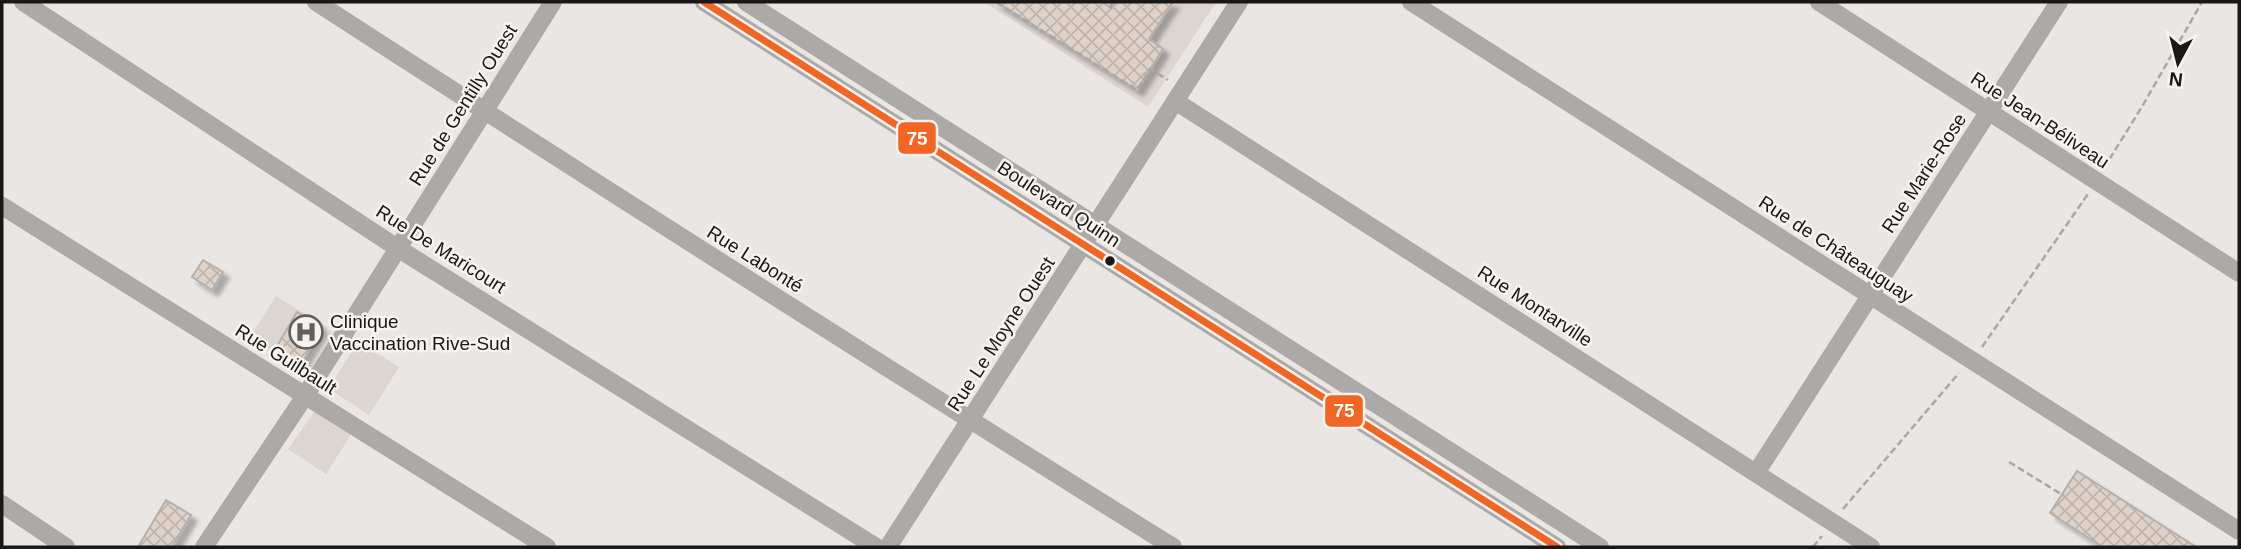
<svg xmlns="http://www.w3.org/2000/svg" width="2241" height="549" font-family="Arial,sans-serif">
  <defs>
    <pattern id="building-cross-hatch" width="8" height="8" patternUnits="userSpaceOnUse" patternTransform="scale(1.75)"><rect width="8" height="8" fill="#dfd2c8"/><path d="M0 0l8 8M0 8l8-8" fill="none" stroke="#bfb4ab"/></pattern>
    <filter id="shadow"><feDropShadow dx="6" dy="6" stdDeviation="2" flood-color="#0004"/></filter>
  </defs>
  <rect width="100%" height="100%" fill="#e9e6e4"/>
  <!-- built -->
  <path fill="#ddd5d0" d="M 984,2 L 1216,2 L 1148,107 Z
    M 276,296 L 328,328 L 301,369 L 297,370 L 249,339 Z
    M 358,341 L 399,367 L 369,415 L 331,390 L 330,387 Z
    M 315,411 L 352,433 L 326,474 L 288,449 Z"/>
  <!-- building -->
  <path fill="url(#building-cross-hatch)" stroke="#b3b1b0" stroke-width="2" filter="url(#shadow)" d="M 996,2 L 1102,2 L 1111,8 L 1115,2 L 1173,2 L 1149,39 L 1163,49 L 1137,90 Z
    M 203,260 L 223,272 L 212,290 L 192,277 Z
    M 297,312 L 323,328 L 301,364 L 276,348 Z
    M 2077,471 L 2196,547 L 2103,547 L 2050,513 Z
    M 166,500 L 191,515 L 172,547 L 138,547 Z"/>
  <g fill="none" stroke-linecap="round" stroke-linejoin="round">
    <!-- path -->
    <path stroke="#a9a8a8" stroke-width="2.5" stroke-dasharray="7 3.5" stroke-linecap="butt" d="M 996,2 L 1137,90 L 1150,69 L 1168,80
      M 1111,2 L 1111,8
      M 2104,168 L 2143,105 L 2202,2
      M 1982,347 L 2088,194
      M 2009,462 L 2061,494
      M 1843,509 L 1959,373
      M 1813,547 L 1822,536"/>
    <!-- minor -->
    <path stroke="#acaaa9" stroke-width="18" d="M 23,2 L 399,249 L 876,547
      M 316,2 C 600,186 886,368 1173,547
      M 704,2 L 1557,547
      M 746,2 L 1600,547
      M 1411,2 L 2239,531
      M 1819,2 L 2239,273
      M 1175,101 L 1871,547
      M 2,206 L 547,547
      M 1756,473 L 2059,2
      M 2,504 L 66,547
      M 204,547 L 305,396 L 553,2
      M 888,547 L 1239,2"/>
    <defs>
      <path id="bus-1" d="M 704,2 L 1557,547"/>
    </defs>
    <!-- bus-1 casing -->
    <use href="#bus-1" stroke="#f8f3ef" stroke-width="12"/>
    <!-- bus-1 -->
    <use href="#bus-1" stroke="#f26522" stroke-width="7"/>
  </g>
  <!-- icons -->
  <defs>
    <symbol id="hospital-ring" viewBox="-11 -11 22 22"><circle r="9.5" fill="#f8f3ef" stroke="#62605e" stroke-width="1.5"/><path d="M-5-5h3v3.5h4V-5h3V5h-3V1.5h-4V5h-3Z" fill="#62605e"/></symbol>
  </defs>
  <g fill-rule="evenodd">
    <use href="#hospital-ring" x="287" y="313" width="38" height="38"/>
  </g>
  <!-- markers -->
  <circle fill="#191816" stroke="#f8f3ef" stroke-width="2.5" cx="1110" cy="261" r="6"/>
  <g text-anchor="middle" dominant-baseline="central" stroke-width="5" stroke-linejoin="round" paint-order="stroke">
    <!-- street labels -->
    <g font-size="19" fill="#191816" stroke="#f8f3ef">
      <text transform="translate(463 105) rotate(-58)">Rue de Gentilly Ouest</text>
      <text transform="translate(2040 120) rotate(33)">Rue Jean-Béliveau</text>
      <text transform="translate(1924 173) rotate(-57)">Rue Marie-Rose</text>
      <text transform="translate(1059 204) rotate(33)">Boulevard Quinn</text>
      <text transform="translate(441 249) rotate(32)">Rue De Maricourt</text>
      <text transform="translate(1836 249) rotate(33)">Rue de Châteauguay</text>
      <text transform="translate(755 259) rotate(32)">Rue Labonté</text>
      <text transform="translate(1535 306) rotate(33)">Rue Montarville</text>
      <text transform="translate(1001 334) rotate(-57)">Rue Le Moyne Ouest</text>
      <text transform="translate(286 359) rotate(32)">Rue Guilbault</text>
    </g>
    <!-- poi labels -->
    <g font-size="19" fill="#191816" stroke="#f8f3ef" text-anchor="start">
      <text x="330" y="321">Clinique<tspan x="330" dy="22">Vaccination Rive-Sud</tspan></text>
    </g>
  </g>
  <g stroke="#f8f3ef" stroke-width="2.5">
    <rect x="897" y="121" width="40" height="34" rx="7" fill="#f26522"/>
    <rect x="1324" y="394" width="40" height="34" rx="7" fill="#f26522"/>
  </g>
  <g font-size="19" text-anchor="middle" font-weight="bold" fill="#fff">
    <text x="917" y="145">75</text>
    <text x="1344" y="417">75</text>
  </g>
  <!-- border -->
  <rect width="2241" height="549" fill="none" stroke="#191816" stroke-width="7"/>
  <!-- north arrow -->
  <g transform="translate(2178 63) rotate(187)" stroke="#f8f3ef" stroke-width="5" paint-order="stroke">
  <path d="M0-5L12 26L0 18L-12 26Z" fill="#191816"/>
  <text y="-10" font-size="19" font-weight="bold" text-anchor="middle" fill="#191816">N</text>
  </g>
</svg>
